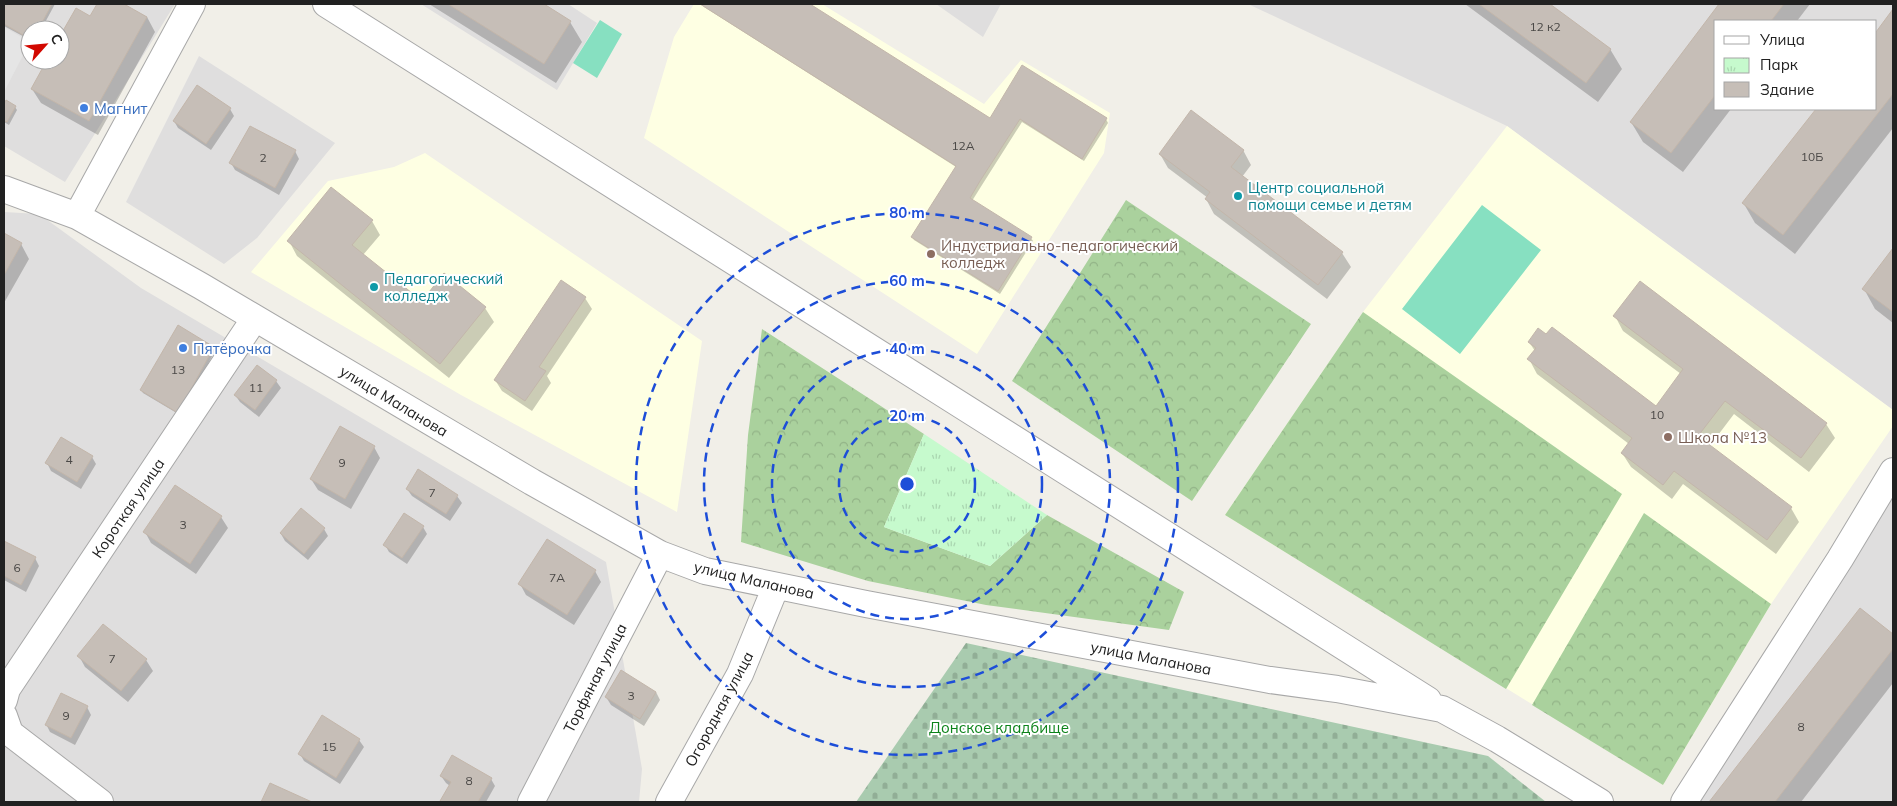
<svg xmlns="http://www.w3.org/2000/svg" width="1897" height="806" font-family="Mulish,sans-serif">
  <defs>
    <pattern id="forest-crowns" width="20" height="18" patternUnits="userSpaceOnUse" patternTransform="scale(1.25)"><rect width="20" height="18" fill="#aad19d"/><path d="M2 6a3 3 0 1 1 6 0M12 15a3 3 0 1 1 6 0" fill="none" stroke="#92b387"/></pattern>
    <pattern id="cemetery-stones" width="16" height="16" patternUnits="userSpaceOnUse" patternTransform="scale(1.25)"><rect width="16" height="16" fill="#a9cbaf"/><path d="M2 7V4a2 2 0 0 1 4 0v3zM10 15v-3a2 2 0 0 1 4 0v3z" fill="#91ae96"/></pattern>
    <pattern id="park-tufts" width="24" height="20" patternUnits="userSpaceOnUse" patternTransform="scale(1.25)"><rect width="24" height="20" fill="#c6facd"/><path d="M3 7l-1-3M5 7V3M7 7l1-3M15 17l-1-3M17 17v-4M19 17l1-3" fill="none" stroke="#aad6b0"/></pattern>
  </defs>
  <rect width="100%" height="100%" fill="#f1efe8"/>
  <!-- residential -->
  <path fill="#dfdede" fill-rule="evenodd" d="M 4,4 L 175,4 L 65,182 L 4,146 ZM 30,30 L 60,30 L 60,60 L 30,60 Z
    M 421,4 L 568,4 L 597,23 L 557,90 Z
    M 936,4 L 1001,4 L 983,37 Z
    M 1248,4 L 1893,4 L 1893,410 L 1507,126 ZM 1716,21 L 1876,21 L 1876,109 L 1716,109 Z
    M 199,56 L 335,143 L 257,238 L 224,264 L 126,202 Z
    M 4,212 L 39,214 L 141,288 L 606,562 L 642,769 L 639,802 L 4,802 Z
    M 1893,475 L 1893,802 L 1686,802 Z"/>
  <!-- education -->
  <path fill="#feffe3" d="M 694,4 L 822,4 L 984,104 L 1021,60 L 1110,113 L 1104,153 L 977,354 L 644,138 L 674,37 Z
    M 1507,126 L 1893,410 L 1893,426 L 1771,604 L 1663,785 L 1225,515 L 1363,312 Z
    M 425,153 L 702,341 L 677,512 L 461,395 L 251,272 L 328,181 L 394,167 Z"/>
  <!-- forest -->
  <path fill="url(#forest-crowns)" d="M 1126,200 L 1311,324 L 1192,501 L 1012,381 Z
    M 1363,312 L 1622,494 L 1506,689 L 1225,515 Z
    M 762,329 L 924,434 L 884,527 L 990,566 L 1047,515 L 1184,592 L 1169,630 L 986,605 L 868,581 L 741,542 L 748,435 Z
    M 1644,513 L 1771,604 L 1663,785 L 1532,705 Z"/>
  <!-- cemetery -->
  <path fill="url(#cemetery-stones)" d="M 966,643 L 1488,756 L 1546,802 L 856,802 Z"/>
  <!-- park -->
  <path fill="url(#park-tufts)" d="M 924,434 L 1047,515 L 990,566 L 884,527 Z"/>
  <!-- pitch -->
  <path fill="#87e0c1" d="M 600,20 L 622,34 L 597,78 L 573,63 Z
    M 1482,205 L 1541,250 L 1460,354 L 1402,309 Z"/>
  <!-- parking -->
  <path fill="#e5e5e5" d="M 4,27 L 30,42 L 4,92 Z"/>
  <!-- shadow -->
  <path fill="#0003" d="M 4,4 L 55,4 L 41,30 L 30,30 L 30,40 L 4,26 Z
    M 98,4 L 122,4 L 147,17 L 155,32 L 98,135 L 41,103 L 32,89 L 48,60 L 60,60 L 60,39 L 90,18 Z
    M 429,4 L 541,4 L 570,22 L 582,42 L 556,83 Z
    M 702,4 L 807,4 L 990,119 L 1023,67 L 1106,119 L 1108,123 L 1084,161 L 1022,122 L 982,185 L 972,201 L 1031,238 L 1033,241 L 1000,294 L 914,240 L 912,237 L 956,167 L 704,7 Z
    M 1465,4 L 1548,4 L 1610,49 L 1622,69 L 1598,102 Z
    M 1720,4 L 1810,4 L 1797,21 L 1716,21 L 1716,109 L 1731,109 L 1683,172 L 1643,142 L 1631,122 Z
    M 1893,11 L 1893,128 L 1795,254 L 1755,223 L 1744,204 L 1817,109 L 1876,109 L 1876,34 Z
    M 6,102 L 15,107 L 17,110 L 9,125 L 4,122 L 4,106 Z
    M 230,109 L 234,116 L 211,150 L 178,128 L 174,121 Z
    M 1243,150 L 1251,165 L 1242,177 L 1342,253 L 1351,267 L 1327,299 L 1214,214 L 1206,199 L 1208,198 L 1168,168 L 1160,154 Z
    M 295,151 L 299,159 L 279,195 L 235,170 L 231,163 Z
    M 372,221 L 380,235 L 363,255 L 422,302 L 485,308 L 494,322 L 449,378 L 297,256 L 289,241 Z
    M 4,234 L 21,244 L 29,259 L 4,303 Z
    M 1893,250 L 1893,323 L 1875,309 L 1864,289 Z
    M 585,298 L 592,309 L 547,376 L 551,383 L 532,411 L 502,391 L 495,380 Z
    M 1615,316 L 1826,424 L 1835,438 L 1809,472 L 1734,414 L 1709,447 L 1791,508 L 1799,522 L 1776,554 L 1683,484 L 1672,499 L 1631,467 L 1622,453 L 1629,444 L 1537,374 L 1529,359 L 1535,351 L 1529,342 L 1656,407 L 1681,374 L 1623,331 Z
    M 213,348 L 215,351 L 180,415 L 143,393 L 141,390 Z
    M 257,366 L 276,381 L 281,388 L 259,417 L 240,402 L 235,395 Z
    M 374,447 L 380,458 L 351,509 L 318,490 L 311,479 Z
    M 92,457 L 96,464 L 81,489 L 51,471 L 47,463 Z
    M 407,489 L 457,496 L 462,503 L 450,521 L 412,496 Z
    M 221,517 L 228,528 L 196,574 L 151,543 L 145,532 Z
    M 423,527 L 427,534 L 407,564 L 389,552 L 385,545 Z
    M 324,529 L 328,536 L 308,560 L 285,541 L 281,534 Z
    M 4,542 L 35,558 L 39,566 L 26,592 L 4,580 Z
    M 595,571 L 601,582 L 574,625 L 526,595 L 520,584 Z
    M 1860,610 L 1893,636 L 1893,683 L 1801,802 L 1711,802 Z
    M 79,656 L 146,660 L 153,671 L 128,702 L 85,667 Z
    M 656,692 L 660,700 L 644,726 L 611,705 L 606,697 Z
    M 87,707 L 91,715 L 75,745 L 50,732 L 46,724 Z
    M 323,717 L 359,740 L 364,747 L 340,784 L 304,761 L 300,754 Z
    M 441,776 L 491,779 L 495,786 L 486,802 L 442,802 L 441,801 L 450,786 L 446,783 Z"/>
  <!-- building -->
  <path fill="#c6beb7" stroke="#c3b6aa" d="M 4,4 L 52,4 L 38,30 L 30,30 L 30,39 L 4,24 Z
    M 97,4 L 124,4 L 147,17 L 89,121 L 31,89 L 47,60 L 60,60 L 60,36 L 76,8 L 90,16 Z
    M 448,4 L 544,4 L 571,21 L 544,64 Z
    M 700,4 L 810,4 L 990,118 L 1022,65 L 1107,118 L 1082,159 L 1020,119 L 980,181 L 970,198 L 1032,237 L 998,291 L 911,237 L 956,166 Z
    M 1479,4 L 1550,4 L 1611,49 L 1586,83 Z
    M 1719,4 L 1784,4 L 1771,21 L 1716,21 L 1716,94 L 1671,153 L 1630,122 Z
    M 1893,9 L 1893,94 L 1783,235 L 1742,203 L 1816,109 L 1876,109 L 1876,32 Z
    M 197,85 L 231,108 L 206,144 L 173,121 Z
    M 6,100 L 16,106 L 7,122 L 4,121 L 4,104 Z
    M 1191,110 L 1244,150 L 1231,167 L 1343,252 L 1318,285 L 1205,199 L 1210,192 L 1159,154 Z
    M 250,126 L 296,150 L 275,188 L 229,163 Z
    M 331,187 L 373,220 L 352,245 L 422,301 L 444,273 L 486,307 L 440,364 L 287,241 Z
    M 4,233 L 22,243 L 4,275 Z
    M 1893,248 L 1893,312 L 1862,289 Z
    M 561,280 L 586,297 L 539,367 L 546,371 L 525,401 L 494,380 Z
    M 1640,281 L 1827,423 L 1801,458 L 1725,401 L 1698,436 L 1792,507 L 1767,540 L 1674,471 L 1663,485 L 1621,453 L 1632,438 L 1527,359 L 1536,348 L 1528,342 L 1538,328 L 1546,334 L 1552,327 L 1656,406 L 1683,369 L 1613,316 Z
    M 178,325 L 214,347 L 178,413 L 140,390 Z
    M 257,365 L 277,380 L 255,410 L 234,395 Z
    M 340,426 L 375,446 L 345,499 L 310,479 Z
    M 61,437 L 93,456 L 77,482 L 45,463 Z
    M 418,469 L 458,495 L 446,514 L 406,489 Z
    M 175,485 L 222,516 L 190,564 L 143,532 Z
    M 301,508 L 325,528 L 304,554 L 280,533 Z
    M 404,513 L 424,526 L 402,558 L 383,545 Z
    M 547,539 L 596,570 L 567,615 L 518,584 Z
    M 4,541 L 36,557 L 21,585 L 4,576 Z
    M 1860,608 L 1893,634 L 1893,649 L 1775,802 L 1709,802 Z
    M 103,624 L 147,659 L 121,691 L 77,656 Z
    M 621,670 L 656,692 L 640,719 L 605,697 Z
    M 61,693 L 88,706 L 71,738 L 45,725 Z
    M 322,715 L 360,739 L 336,778 L 298,754 Z
    M 452,755 L 492,778 L 478,802 L 443,802 L 440,801 L 451,782 L 440,776 Z
    M 270,783 L 312,802 L 261,802 Z"/>
  <g fill="none" stroke-linecap="round" stroke-linejoin="round">
    <defs>
      <path id="minor" d="M 326,4 L 1428,700
        M 4,189 L 77,216 L 201,286 L 532,482 L 660,554 L 705,571 L 866,604 L 1270,680 L 1337,689 L 1442,709 L 1497,739 L 1600,802
        M 77,216 L 192,4
        M 4,700 L 7,689 L 255,318
        M 4,716 L 10,733 L 100,802
        M 531,802 L 660,554
        M 669,802 L 740,674 L 776,586
        M 1684,802 L 1840,559 L 1893,471"/>
    </defs>
    <!-- minor casing -->
    <use href="#minor" stroke="#a8a8a8" stroke-width="28"/>
    <!-- minor -->
    <use href="#minor" stroke="#fff" stroke-width="26"/>
  </g>
  <!-- distance rings -->
  <g fill="none" stroke="#1d4ed8" stroke-width="2.5" stroke-dasharray="9 6">
    <circle cx="907" cy="484" r="68"/>
    <circle cx="907" cy="484" r="135"/>
    <circle cx="907" cy="484" r="203"/>
    <circle cx="907" cy="484" r="271"/>
  </g>
  <!-- markers -->
  <g fill="#3f7fe0" stroke="#fff" stroke-width="2">
    <circle cx="84" cy="108" r="5"/>
    <circle cx="183" cy="348" r="5"/>
  </g>
  <g fill="#0f9aa8" stroke="#fff" stroke-width="2">
    <circle cx="1238" cy="196" r="5"/>
    <circle cx="374" cy="287" r="5"/>
  </g>
  <g fill="#8d6e63" stroke="#fff" stroke-width="2">
    <circle cx="931" cy="254" r="5"/>
    <circle cx="1668" cy="437" r="5"/>
  </g>
  <g text-anchor="middle" dominant-baseline="central" stroke-width="4" stroke-linejoin="round" paint-order="stroke">
    <!-- number labels -->
    <g font-size="12" fill="#4a4846">
      <text x="1545" y="26">12 к2</text>
      <text x="963" y="145">12А</text>
      <text x="1812" y="156">10Б</text>
      <text x="263" y="157">2</text>
      <text x="178" y="369">13</text>
      <text x="256" y="387">11</text>
      <text x="1657" y="414">10</text>
      <text x="69" y="459">4</text>
      <text x="342" y="462">9</text>
      <text x="432" y="492">7</text>
      <text x="183" y="524">3</text>
      <text x="17" y="567">6</text>
      <text x="557" y="577">7А</text>
      <text x="112" y="658">7</text>
      <text x="631" y="695">3</text>
      <text x="66" y="715">9</text>
      <text x="1801" y="726">8</text>
      <text x="329" y="746">15</text>
      <text x="469" y="780">8</text>
    </g>
    <!-- shop labels -->
    <g font-size="15" fill="#366cbe" stroke="#fff" text-anchor="start">
      <text x="94" y="108">Магнит</text>
      <text x="193" y="348">Пятёрочка</text>
    </g>
    <!-- culture labels -->
    <g font-size="15" fill="#0d838f" stroke="#fff" text-anchor="start">
      <text x="1248" y="187">Центр социальной<tspan x="1248" dy="17">помощи семье и детям</tspan></text>
      <text x="384" y="278">Педагогический<tspan x="384" dy="17">колледж</tspan></text>
    </g>
    <!-- education labels -->
    <g font-size="15" fill="#785e54" stroke="#fff" text-anchor="start">
      <text x="941" y="245">Индустриально-педагогический<tspan x="941" dy="17">колледж</tspan></text>
      <text x="1678" y="437">Школа №13</text>
    </g>
    <!-- street labels -->
    <g font-size="15" fill="#212121" stroke="#fff">
      <text transform="translate(394 401) rotate(31)">улица Маланова</text>
      <text transform="translate(128 508) rotate(-56)">Короткая улица</text>
      <text transform="translate(754 580) rotate(13)">улица Маланова</text>
      <text transform="translate(1151 658) rotate(11)">улица Маланова</text>
      <text transform="translate(595 678) rotate(-63)">Торфяная улица</text>
      <text transform="translate(719 709) rotate(-62)">Огородная улица</text>
    </g>
    <!-- park labels -->
    <g font-size="15" fill="#0c831a" stroke="#fff">
      <text x="999" y="727">Донское кладбище</text>
    </g>
  </g>
  <circle cx="907" cy="484" r="8" fill="#1d4ed8" stroke="#fff" stroke-width="2.5"/>
  <g font-size="15" text-anchor="middle" font-weight="bold" fill="#1d4ed8" stroke="#fff" stroke-width="4" stroke-linejoin="round" paint-order="stroke">
    <text x="907" y="218">80 m</text>
    <text x="907" y="286">60 m</text>
    <text x="907" y="354">40 m</text>
    <text x="907" y="421">20 m</text>
  </g>
  <!-- border -->
  <rect width="1897" height="806" fill="none" stroke="#212121" stroke-width="10"/>
  <!-- legend -->
  <rect x="1714" y="20" width="162" height="90" fill="#ffffff" stroke="#a6a6a6"/>
  <rect x="1724" y="36" width="25" height="8" fill="#ffffff" stroke="#a6a6a6"/>
  <text x="1760" y="45" font-size="15" fill="#212121">Улица</text>
  <rect x="1724" y="58" width="25" height="15" fill="url(#park-tufts)" stroke="#a6a6a6"/>
  <text x="1760" y="70" font-size="15" fill="#212121">Парк</text>
  <rect x="1724" y="82" width="25" height="15" fill="#c6beb7" stroke="#a6a6a6"/>
  <text x="1760" y="95" font-size="15" fill="#212121">Здание</text>
  <!-- north arrow -->
  <g transform="translate(45 45) rotate(63)"><circle r="24" fill="#ffffff" stroke="#a6a6a6"/>
  <path d="M0-4L9 19L0 12L-9 19Z" fill="#d20800"/>
  <text y="-8" font-size="14" font-weight="bold" text-anchor="middle" fill="#212121">С</text>
  </g>
</svg>
